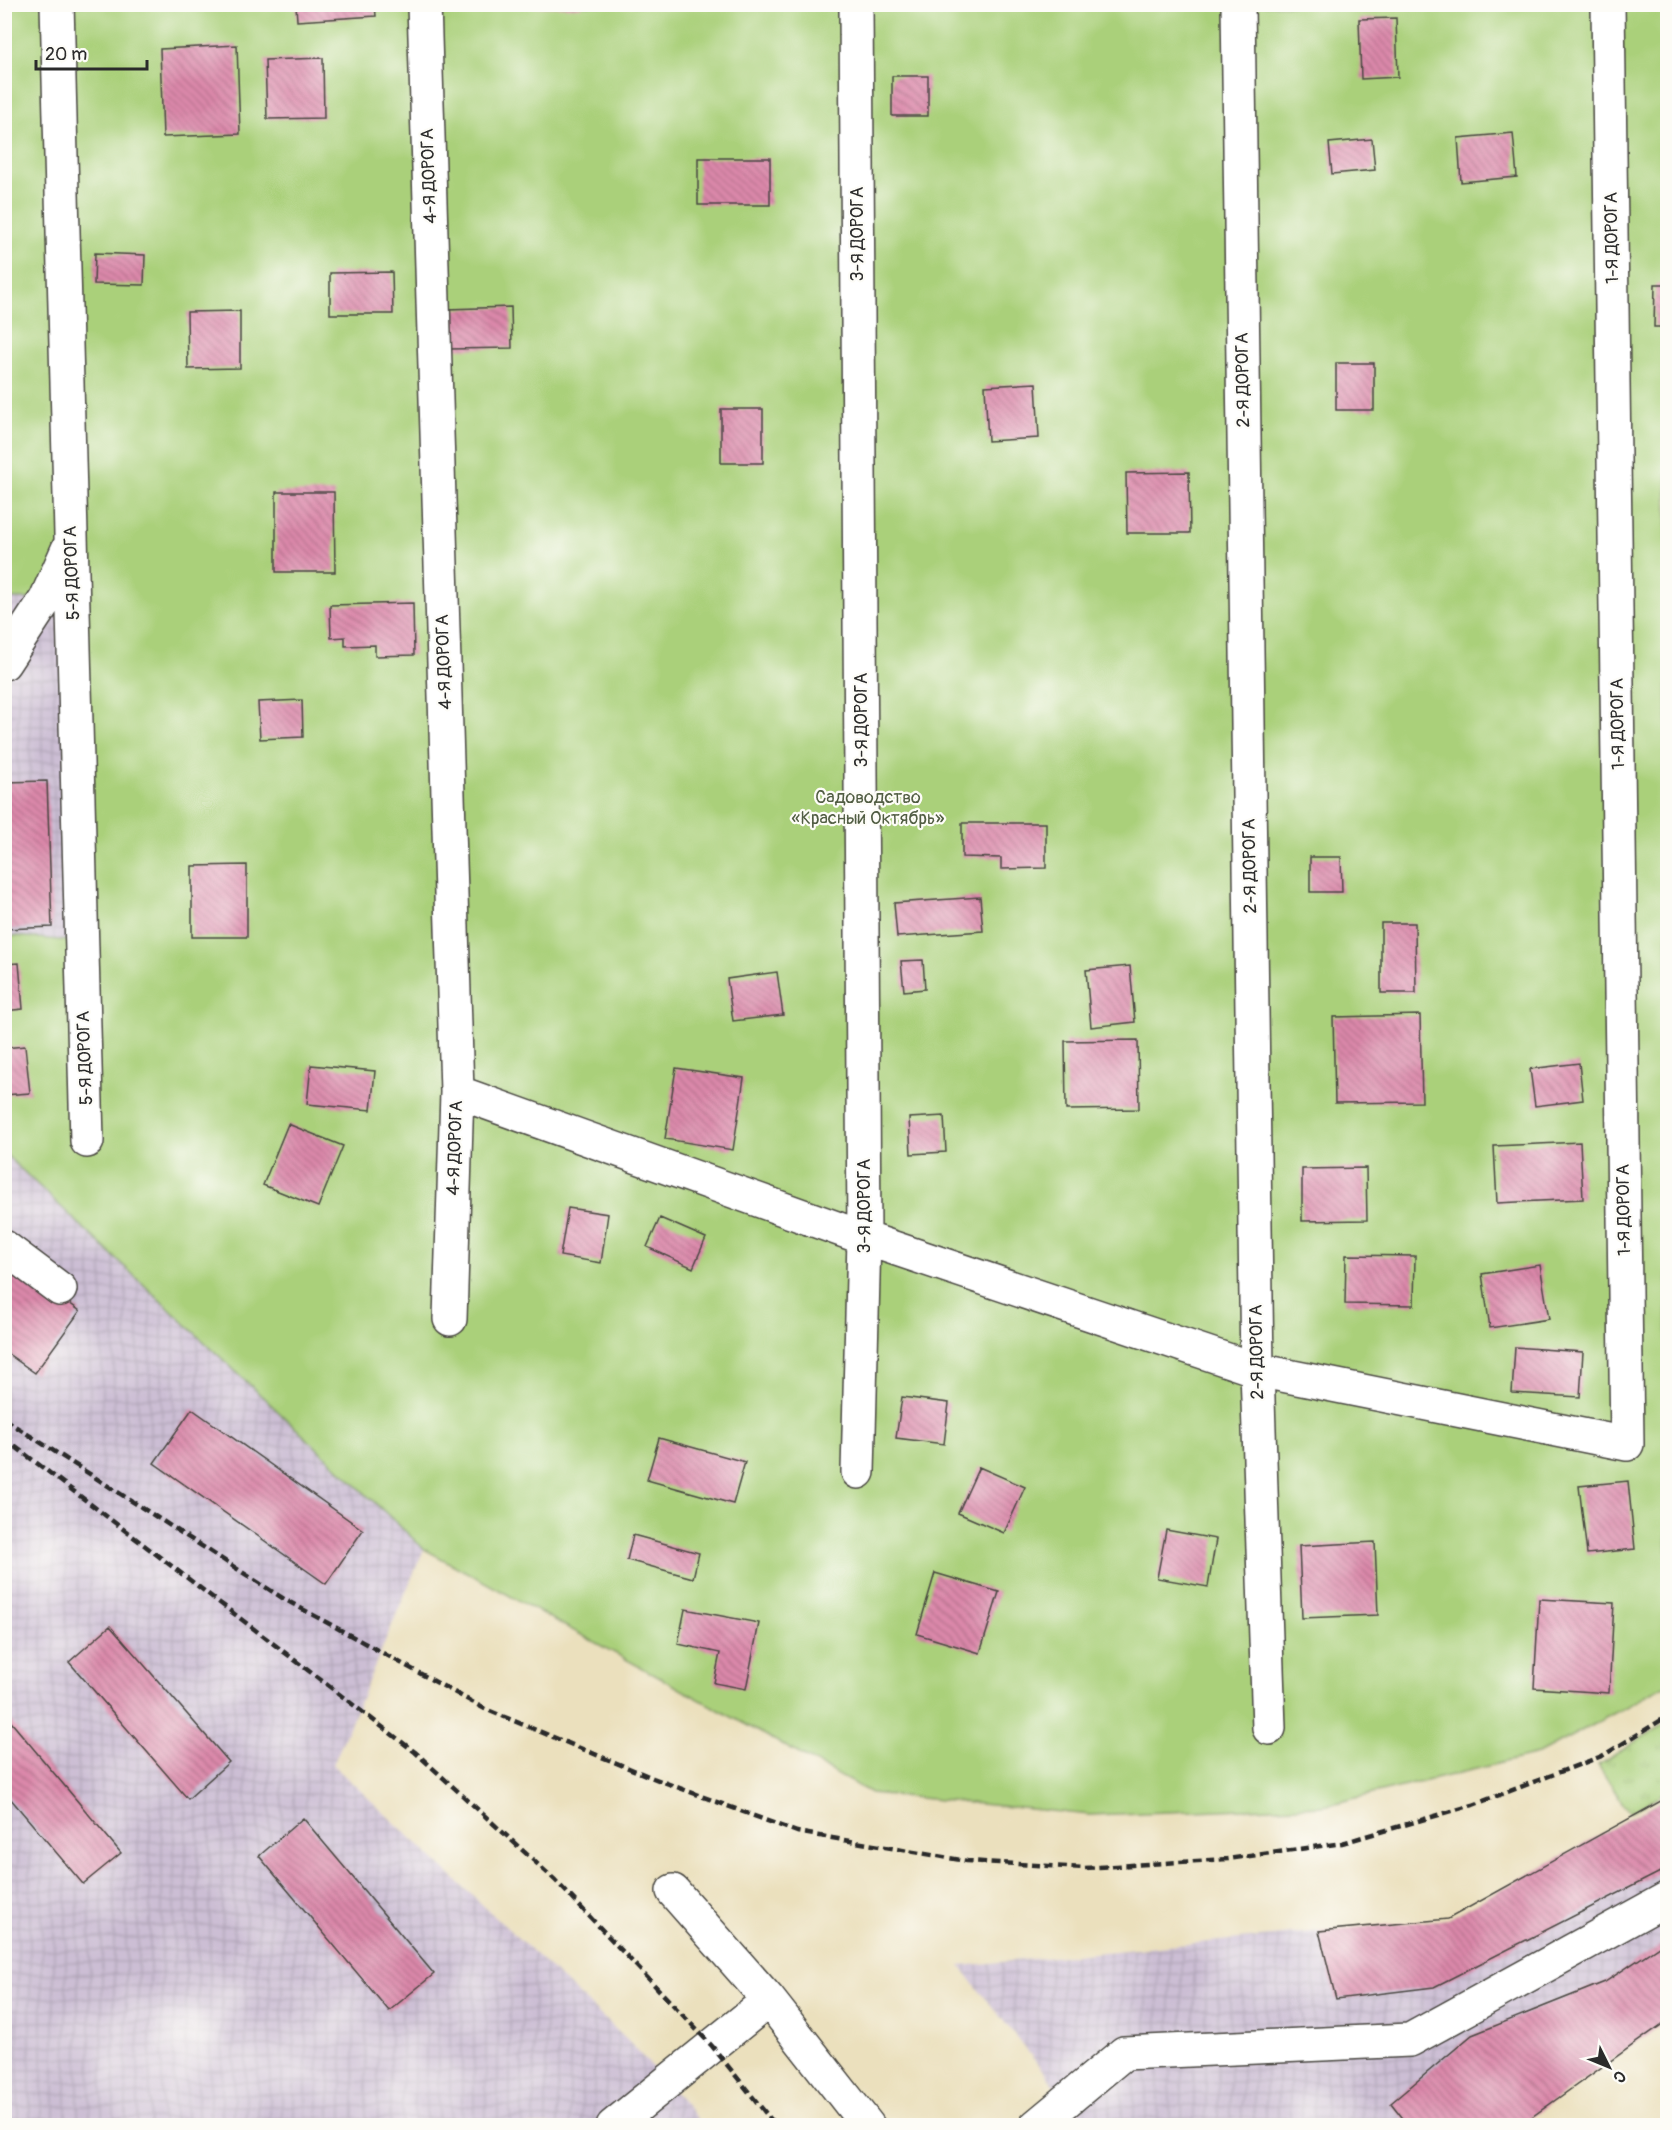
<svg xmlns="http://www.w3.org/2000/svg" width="1672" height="2130" font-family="Pangolin,sans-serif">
  <defs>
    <pattern id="industrial-grid" width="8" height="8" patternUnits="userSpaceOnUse" patternTransform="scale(1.5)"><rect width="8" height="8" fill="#ccbed4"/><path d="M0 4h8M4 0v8" fill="none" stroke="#afa3b6"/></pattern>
    <pattern id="grass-tufts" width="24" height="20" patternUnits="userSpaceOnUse" patternTransform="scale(1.5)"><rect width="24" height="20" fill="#aad07a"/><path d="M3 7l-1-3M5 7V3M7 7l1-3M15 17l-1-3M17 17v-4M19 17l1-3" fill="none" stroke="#92b36a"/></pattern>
    <pattern id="building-back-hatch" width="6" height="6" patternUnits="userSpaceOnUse" patternTransform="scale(1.5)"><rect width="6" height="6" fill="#db88aa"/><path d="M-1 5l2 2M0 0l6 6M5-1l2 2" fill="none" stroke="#b26f8b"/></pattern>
  </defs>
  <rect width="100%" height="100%" fill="#fdfcf7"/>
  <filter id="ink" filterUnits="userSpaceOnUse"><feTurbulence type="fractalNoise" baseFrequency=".0167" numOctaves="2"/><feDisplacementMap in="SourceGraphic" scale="12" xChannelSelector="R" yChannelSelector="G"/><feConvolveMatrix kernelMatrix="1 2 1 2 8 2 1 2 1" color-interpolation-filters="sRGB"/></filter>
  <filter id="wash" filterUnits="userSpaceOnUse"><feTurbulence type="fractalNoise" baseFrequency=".008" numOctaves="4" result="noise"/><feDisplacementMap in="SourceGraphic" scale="24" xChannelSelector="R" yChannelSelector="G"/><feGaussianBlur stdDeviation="1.35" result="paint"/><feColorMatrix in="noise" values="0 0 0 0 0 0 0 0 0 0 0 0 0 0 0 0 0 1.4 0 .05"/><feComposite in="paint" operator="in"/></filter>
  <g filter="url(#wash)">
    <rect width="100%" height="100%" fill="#ebe0bd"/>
    <!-- industrial -->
    <path fill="url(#industrial-grid)" d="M 4,599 L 65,599 L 71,941 L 5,935 Z
      M 4,1154 L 424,1549 L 333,1765 L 626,2039 L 666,2082 L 703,2125 L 5,2125 Z
      M 1667,1797 L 1667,2020 L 1519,2125 L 1086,2125 L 960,1966 L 1448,1919 Z"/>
    <!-- grass -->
    <path fill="url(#grass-tufts)" stroke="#6a7e52" stroke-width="1.5" d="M 1667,1722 L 1667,1791 L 1629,1813 L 1598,1765 Z"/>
    <!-- garden -->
    <path fill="#aad07a" stroke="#6a7e52" stroke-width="1.5" d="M 5,5 L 1667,5 L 1667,1685 L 1538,1754 L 1323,1806 L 1090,1815 L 871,1793 L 424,1549 L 5,1154 L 4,935 L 70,941 L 65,599 L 5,599 Z"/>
    <g id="blocks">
      <!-- building -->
      <path fill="url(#building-back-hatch)" d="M 521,4 L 581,4 L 581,7 L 521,7 Z
        M 296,5 L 375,5 L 376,16 L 297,21 Z
        M 1396,18 L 1398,77 L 1361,79 L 1359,19 Z
        M 237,45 L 240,134 L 163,137 L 160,49 Z
        M 323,58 L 324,118 L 267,119 L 265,60 Z
        M 892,76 L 928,76 L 928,116 L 892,116 Z
        M 1513,133 L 1517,177 L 1461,182 L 1458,138 Z
        M 1372,139 L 1375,170 L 1332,174 L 1329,143 Z
        M 698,158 L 770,158 L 770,205 L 698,205 Z
        M 95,253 L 145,255 L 144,285 L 94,284 Z
        M 392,272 L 393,314 L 330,314 L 330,273 Z
        M 1655,284 L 1668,284 L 1668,327 L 1654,327 Z
        M 511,307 L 512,348 L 448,349 L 447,309 Z
        M 240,311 L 240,368 L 188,369 L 187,312 Z
        M 1336,363 L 1374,363 L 1374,410 L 1336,410 Z
        M 1036,383 L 1039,438 L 988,441 L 985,386 Z
        M 721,409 L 763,409 L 763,463 L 721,463 Z
        M 1189,472 L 1190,533 L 1127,533 L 1126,473 Z
        M 276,492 L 334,492 L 335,572 L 276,572 Z
        M 413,603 L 414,655 L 375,656 L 375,645 L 345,646 L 345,637 L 331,638 L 330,605 Z
        M 302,700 L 303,737 L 260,739 L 258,702 Z
        M 47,781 L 52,927 L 5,929 L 5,782 Z
        M 962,823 L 1046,823 L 1046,868 L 1001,869 L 1001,858 L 962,857 Z
        M 1310,857 L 1341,857 L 1342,892 L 1310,892 Z
        M 247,865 L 247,937 L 192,937 L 192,866 Z
        M 980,897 L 983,931 L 897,937 L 894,903 Z
        M 1381,923 L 1415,923 L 1416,993 L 1381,993 Z
        M 923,960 L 925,989 L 904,991 L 901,961 Z
        M 19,963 L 23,1009 L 4,1011 L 4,964 Z
        M 1130,966 L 1135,1022 L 1091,1027 L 1086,970 Z
        M 777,972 L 783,1015 L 733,1021 L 727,979 Z
        M 1420,1015 L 1422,1102 L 1335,1103 L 1333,1017 Z
        M 1138,1040 L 1139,1109 L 1066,1110 L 1065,1041 Z
        M 25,1046 L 30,1093 L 4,1095 L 4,1048 Z
        M 1579,1063 L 1583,1100 L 1535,1106 L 1530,1069 Z
        M 311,1065 L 375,1071 L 371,1110 L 307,1104 Z
        M 676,1068 L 744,1078 L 733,1150 L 665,1139 Z
        M 944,1116 L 946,1152 L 911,1154 L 909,1118 Z
        M 288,1124 L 343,1146 L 318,1207 L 263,1185 Z
        M 1580,1142 L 1583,1199 L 1497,1203 L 1494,1146 Z
        M 1366,1168 L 1367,1220 L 1302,1221 L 1302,1169 Z
        M 568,1208 L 608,1214 L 601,1263 L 560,1256 Z
        M 660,1218 L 706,1238 L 693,1268 L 647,1247 Z
        M 1346,1255 L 1415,1256 L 1414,1305 L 1345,1304 Z
        M 4,1256 L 80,1311 L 35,1373 L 4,1351 Z
        M 1540,1265 L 1549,1319 L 1490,1328 L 1482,1274 Z
        M 1515,1347 L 1583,1352 L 1580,1397 L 1512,1393 Z
        M 902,1397 L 949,1403 L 944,1444 L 896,1438 Z
        M 192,1409 L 363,1530 L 326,1584 L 154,1463 Z
        M 659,1438 L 745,1462 L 733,1504 L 647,1480 Z
        M 979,1467 L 1025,1487 L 1004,1533 L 958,1513 Z
        M 1628,1481 L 1635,1549 L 1587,1554 L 1579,1486 Z
        M 1166,1530 L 1216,1539 L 1208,1587 L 1157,1578 Z
        M 633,1535 L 699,1553 L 693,1578 L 627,1560 Z
        M 1375,1542 L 1378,1615 L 1302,1618 L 1299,1546 Z
        M 935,1573 L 999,1592 L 980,1653 L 917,1634 Z
        M 1539,1599 L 1614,1603 L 1609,1693 L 1534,1688 Z
        M 685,1609 L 759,1623 L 746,1689 L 714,1683 L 720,1653 L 678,1644 Z
        M 110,1626 L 229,1762 L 188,1799 L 69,1662 Z
        M 6,1716 L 121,1853 L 83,1884 L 4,1791 Z
        M 1668,1797 L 1668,1868 L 1434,1987 L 1336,1999 L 1319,1931 L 1448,1919 Z
        M 303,1818 L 434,1974 L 389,2011 L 259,1856 Z
        M 1668,1940 L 1668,2020 L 1519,2126 L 1409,2126 L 1391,2103 L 1472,2035 L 1605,1982 Z"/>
    </g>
  </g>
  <g filter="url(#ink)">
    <use href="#blocks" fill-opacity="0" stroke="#484641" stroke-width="1.5"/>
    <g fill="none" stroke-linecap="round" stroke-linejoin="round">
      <defs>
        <path id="minor" d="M 57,4 L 87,1141
          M 424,4 L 457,1092 L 450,1319
          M 856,4 L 864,1238 L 858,1472
          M 1238,4 L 1257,1370 L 1269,1728
          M 4,663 L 46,599 L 68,549
          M 457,1092 L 864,1238 L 1257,1370 L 1627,1444 L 1608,4
          M 4,1247 L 60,1289
          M 673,1891 L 769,2000 L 868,2126
          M 613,2126 L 769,2000
          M 1036,2126 L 1124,2053 L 1410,2040 L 1668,1898"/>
      </defs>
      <!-- minor casing -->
      <use href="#minor" stroke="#484641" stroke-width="36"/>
      <!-- minor -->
      <use href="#minor" stroke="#fff" stroke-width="33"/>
      <!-- rail -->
      <path stroke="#2b2b2b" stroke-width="4.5" stroke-dasharray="9 4.5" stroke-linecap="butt" d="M 4,1419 L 284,1599 L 485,1709 L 653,1778 L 797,1832 L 967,1861 L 1084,1868 L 1228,1859 L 1342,1843 L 1473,1805 L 1602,1756 L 1668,1716
        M 4,1438 L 415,1752 L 555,1880 L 712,2046 L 776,2126"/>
    </g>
  </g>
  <g text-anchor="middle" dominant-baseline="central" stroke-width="4.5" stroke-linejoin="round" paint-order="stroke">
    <!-- street labels -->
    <g font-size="18" fill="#2b2b2b" stroke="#fdfcf7">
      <text transform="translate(429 176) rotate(-92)">4-Я ДОРОГА</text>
      <text transform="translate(857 234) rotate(-90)">3-Я ДОРОГА</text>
      <text transform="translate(1612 238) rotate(-91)">1-Я ДОРОГА</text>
      <text transform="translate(1243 380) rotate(-91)">2-Я ДОРОГА</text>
      <text transform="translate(72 573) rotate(-92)">5-Я ДОРОГА</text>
      <text transform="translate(444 662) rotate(-92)">4-Я ДОРОГА</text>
      <text transform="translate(861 720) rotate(-90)">3-Я ДОРОГА</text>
      <text transform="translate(1618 724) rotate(-91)">1-Я ДОРОГА</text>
      <text transform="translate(1250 866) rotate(-91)">2-Я ДОРОГА</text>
      <text transform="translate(85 1058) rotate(-92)">5-Я ДОРОГА</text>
      <text transform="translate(455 1148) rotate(-88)">4-Я ДОРОГА</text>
      <text transform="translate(864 1206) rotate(-90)">3-Я ДОРОГА</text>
      <text transform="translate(1624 1210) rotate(-91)">1-Я ДОРОГА</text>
      <text transform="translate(1257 1352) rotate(-91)">2-Я ДОРОГА</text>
    </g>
    <!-- park labels -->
    <g font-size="18" fill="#515d43" stroke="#fdfcf7">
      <text x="868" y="797">Садоводство<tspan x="868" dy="21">«Красный Октябрь»</tspan></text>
    </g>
  </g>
  <!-- margin -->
  <rect width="1672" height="2130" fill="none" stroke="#fdfcf7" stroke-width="24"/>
  <!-- north arrow -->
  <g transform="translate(1609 2067) rotate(133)" stroke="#fdfcf7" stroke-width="4.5" paint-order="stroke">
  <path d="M0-4.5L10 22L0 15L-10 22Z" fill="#2b2b2b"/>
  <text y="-9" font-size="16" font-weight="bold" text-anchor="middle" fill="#2b2b2b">С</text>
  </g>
  <!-- scale -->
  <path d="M36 60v9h111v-9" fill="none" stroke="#2b2b2b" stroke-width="3"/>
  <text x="45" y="60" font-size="18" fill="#2b2b2b" stroke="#fdfcf7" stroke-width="4.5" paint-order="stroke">20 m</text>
</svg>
